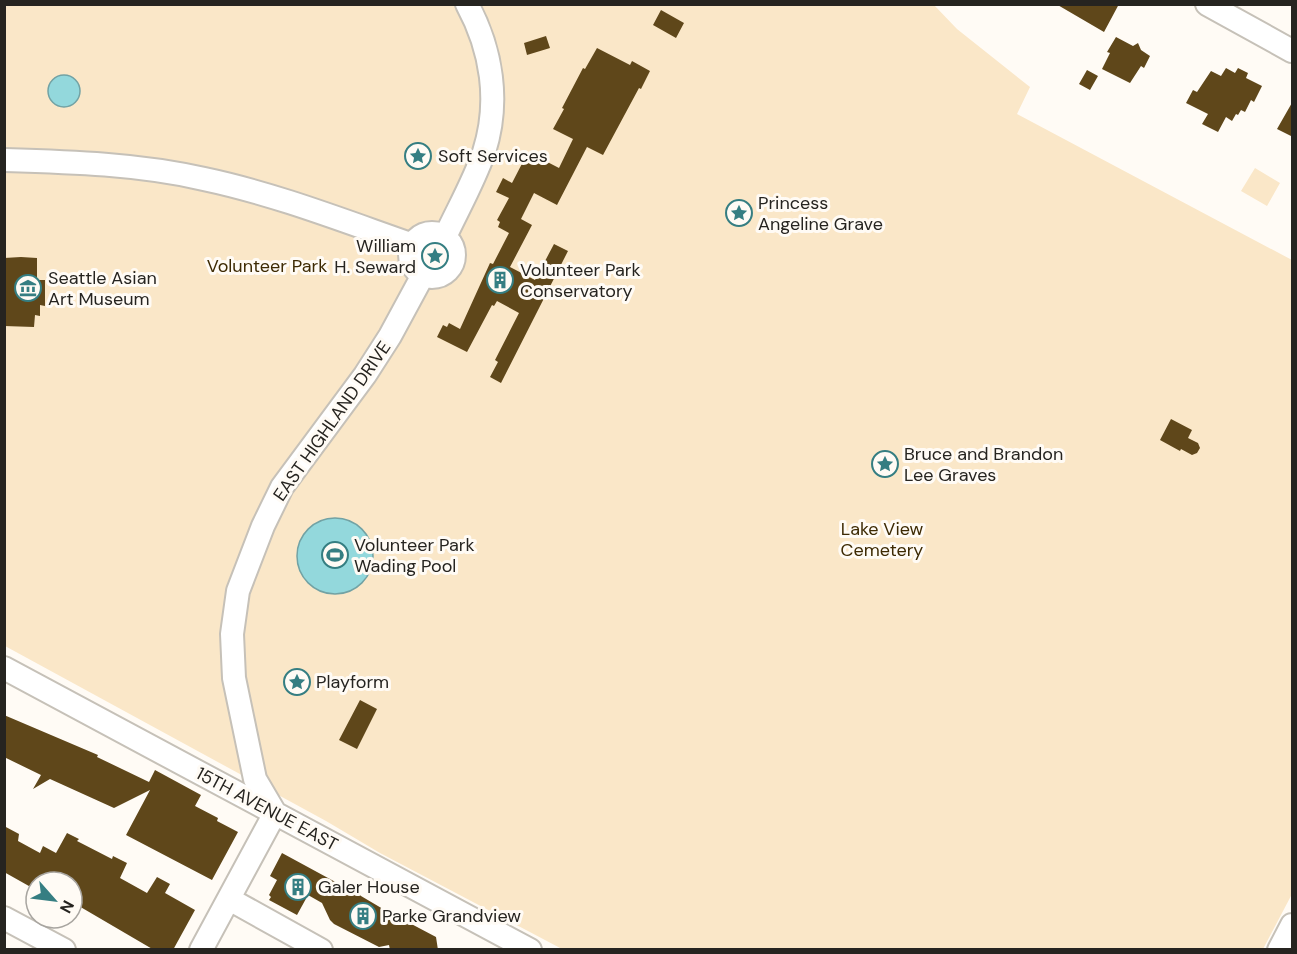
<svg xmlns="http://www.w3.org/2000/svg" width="1297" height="954" font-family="'DM Sans',sans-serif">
  <rect width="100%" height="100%" fill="#fffbf5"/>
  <!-- green -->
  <path fill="#fae7c8" d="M 4,5 L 934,5 L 957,29 L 1030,87 L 1017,114 L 1292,260 L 1292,894 L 1263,949 L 562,949 L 380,853 L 326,821 L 5,646 Z
    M 1255,168 L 1280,183 L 1267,206 L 1241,191 Z"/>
  <!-- water -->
  <path fill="#93d8dc" stroke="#72a2a4" stroke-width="1.5" d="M48 91a16 16 0 1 1 32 0a16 16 0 1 1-32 0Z
    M297 556a38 38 0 1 1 76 0a38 38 0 1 1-76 0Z"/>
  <!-- building -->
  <path fill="#5f471a" d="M 1056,4 L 1119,4 L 1104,32 Z
    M 661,10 L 684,23 L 676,38 L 653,25 Z
    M 546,36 L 550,48 L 527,55 L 524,43 Z
    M 1116,37 L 1133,46 L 1138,43 L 1141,50 L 1150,56 L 1144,68 L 1141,66 L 1130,83 L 1102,69 L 1110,53 L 1107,52 Z
    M 597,48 L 630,65 L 632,61 L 650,71 L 641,89 L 639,88 L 603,155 L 587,147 L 557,205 L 534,193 L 521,219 L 532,225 L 510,267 L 535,280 L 554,244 L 568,251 L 501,383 L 490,377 L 498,362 L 495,360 L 519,313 L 497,301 L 494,306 L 492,305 L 467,352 L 437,337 L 443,325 L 447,327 L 449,323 L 460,329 L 490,263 L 493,264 L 509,233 L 498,227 L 500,222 L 497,220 L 509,198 L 496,192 L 503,178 L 512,183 L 528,152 L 559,168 L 573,139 L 553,129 L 564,109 L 562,108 L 583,68 L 585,69 Z
    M 1226,68 L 1235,73 L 1238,68 L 1248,73 L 1246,78 L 1262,86 L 1254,102 L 1251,100 L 1245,112 L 1241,110 L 1238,115 L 1236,114 L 1232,121 L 1226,117 L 1218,132 L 1202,124 L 1208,114 L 1186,103 L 1193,90 L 1197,92 L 1211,71 L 1221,76 Z
    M 1087,70 L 1098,76 L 1090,90 L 1079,84 Z
    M 1293,101 L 1293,137 L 1277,129 Z
    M 21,257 L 37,258 L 37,280 L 45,280 L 45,306 L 40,305 L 40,316 L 35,315 L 34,327 L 4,326 L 4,258 Z
    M 1171,419 L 1192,430 L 1188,438 L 1198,443 L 1200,448 L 1197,453 L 1192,455 L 1181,449 L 1180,451 L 1160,440 Z
    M 360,700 L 377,709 L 357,749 L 339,740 Z
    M 4,715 L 98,755 L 97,757 L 149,782 L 155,770 L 201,795 L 195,806 L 218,818 L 217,821 L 238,832 L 212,880 L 126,835 L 150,790 L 114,808 L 50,779 L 33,789 L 41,775 L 4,757 Z
    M 4,826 L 19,834 L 18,841 L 40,853 L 43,846 L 56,853 L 67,833 L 79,839 L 77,841 L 112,859 L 113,856 L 127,863 L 120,878 L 147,893 L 157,877 L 170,884 L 165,893 L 195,910 L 173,950 L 154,950 L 72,902 L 72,882 L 36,882 L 36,890 L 4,872 Z
    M 282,853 L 352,891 L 358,891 L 361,896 L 383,909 L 436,937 L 438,950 L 390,950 L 389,945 L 379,947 L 334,924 L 330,920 L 322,903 L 308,895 L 297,915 L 269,900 L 271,897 L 269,895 L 277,880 L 270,876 Z"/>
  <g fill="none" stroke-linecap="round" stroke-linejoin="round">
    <defs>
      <path id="minor" d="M 1207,4 L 1292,51
        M 4,160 C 71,162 139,164 204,179 C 275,194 344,221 413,245
        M410 255a22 22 0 1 1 44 0a22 22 0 1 1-44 0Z
        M 445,237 C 458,209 474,181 484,152 C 500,102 492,50 467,4
        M 4,668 L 530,950
        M 275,813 L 255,779 L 234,678 L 232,634 L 238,591 L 263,526 L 282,487 L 365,375 L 390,336 L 423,275
        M 229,899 L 321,950
        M 4,918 L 64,950
        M 201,950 L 275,813
        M 1279,950 L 1292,925"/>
    </defs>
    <!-- minor casing -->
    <use href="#minor" stroke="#c6c1b8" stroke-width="26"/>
    <!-- minor -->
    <use href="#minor" stroke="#fff" stroke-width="22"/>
  </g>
  <!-- icons -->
  <defs>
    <symbol id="sight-ring" viewBox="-11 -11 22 22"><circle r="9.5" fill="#fffbf5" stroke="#357e82" stroke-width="1.5"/><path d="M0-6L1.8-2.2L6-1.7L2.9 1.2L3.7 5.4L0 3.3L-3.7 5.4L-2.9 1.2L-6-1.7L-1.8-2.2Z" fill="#357e82"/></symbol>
    <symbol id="building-ring" viewBox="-11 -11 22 22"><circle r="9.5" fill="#fffbf5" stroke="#357e82" stroke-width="1.5"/><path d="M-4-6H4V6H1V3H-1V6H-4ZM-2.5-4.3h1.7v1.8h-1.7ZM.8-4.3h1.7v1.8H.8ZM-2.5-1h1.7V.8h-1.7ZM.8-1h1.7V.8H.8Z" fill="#357e82"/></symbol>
    <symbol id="museum-ring" viewBox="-11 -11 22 22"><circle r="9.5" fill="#fffbf5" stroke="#357e82" stroke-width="1.5"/><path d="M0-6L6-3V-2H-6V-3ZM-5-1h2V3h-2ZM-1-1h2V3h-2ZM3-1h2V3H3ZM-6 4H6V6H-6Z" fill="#357e82"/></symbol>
    <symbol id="stadium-ring" viewBox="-11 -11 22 22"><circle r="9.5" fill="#fffbf5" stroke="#357e82" stroke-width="1.5"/><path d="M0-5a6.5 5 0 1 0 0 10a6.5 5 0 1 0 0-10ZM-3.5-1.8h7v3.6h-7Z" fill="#357e82"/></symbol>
  </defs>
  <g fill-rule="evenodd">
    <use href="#sight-ring" x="403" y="141" width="30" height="30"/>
    <use href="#sight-ring" x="724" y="198" width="30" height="30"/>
    <use href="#sight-ring" x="420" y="241" width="30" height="30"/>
    <use href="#building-ring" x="485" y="265" width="30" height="30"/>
    <use href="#museum-ring" x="13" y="273" width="30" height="30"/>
    <use href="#sight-ring" x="870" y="449" width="30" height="30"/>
    <use href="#stadium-ring" x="320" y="540" width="30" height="30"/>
    <use href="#sight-ring" x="282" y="667" width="30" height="30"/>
    <use href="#building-ring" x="283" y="872" width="30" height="30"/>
    <use href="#building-ring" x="348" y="901" width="30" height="30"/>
  </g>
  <g text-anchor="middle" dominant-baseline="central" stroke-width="6" stroke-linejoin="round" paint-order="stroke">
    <!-- poi labels -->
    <g font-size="18" fill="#262420" stroke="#fffbf5" text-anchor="start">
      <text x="438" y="156">Soft Services</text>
      <text x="758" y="203">Princess<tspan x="758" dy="21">Angeline Grave</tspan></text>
      <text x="416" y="246" text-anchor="end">William<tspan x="416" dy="21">H. Seward</tspan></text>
      <text x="520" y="270">Volunteer Park<tspan x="520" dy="21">Conservatory</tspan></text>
      <text x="48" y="278">Seattle Asian<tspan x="48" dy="21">Art Museum</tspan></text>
      <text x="904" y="454">Bruce and Brandon<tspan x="904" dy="21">Lee Graves</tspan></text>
      <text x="354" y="545">Volunteer Park<tspan x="354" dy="21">Wading Pool</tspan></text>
      <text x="316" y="682">Playform</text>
      <text x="318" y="887">Galer House</text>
      <text x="382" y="916">Parke Grandview</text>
    </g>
    <!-- park labels -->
    <g font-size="18" fill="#3d2a03" stroke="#fffbf5">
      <text x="267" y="266">Volunteer Park</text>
      <text x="882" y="529">Lake View<tspan x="882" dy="21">Cemetery</tspan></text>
    </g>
    <!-- street labels -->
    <g font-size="18" fill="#262420" stroke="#fffbf5">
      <text transform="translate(332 421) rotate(-55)">EAST HIGHLAND DRIVE</text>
      <text transform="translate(267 809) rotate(28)">15TH AVENUE EAST</text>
    </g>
  </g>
  <!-- border -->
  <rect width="1297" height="954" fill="none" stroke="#262420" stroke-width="12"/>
  <!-- north arrow -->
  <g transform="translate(54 900) rotate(118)"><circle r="28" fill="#fffbf5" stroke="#a8a5a0" stroke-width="1.5"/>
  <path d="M0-4.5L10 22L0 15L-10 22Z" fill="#357e82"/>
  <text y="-9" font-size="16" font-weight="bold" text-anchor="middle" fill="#262420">N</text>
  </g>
</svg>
